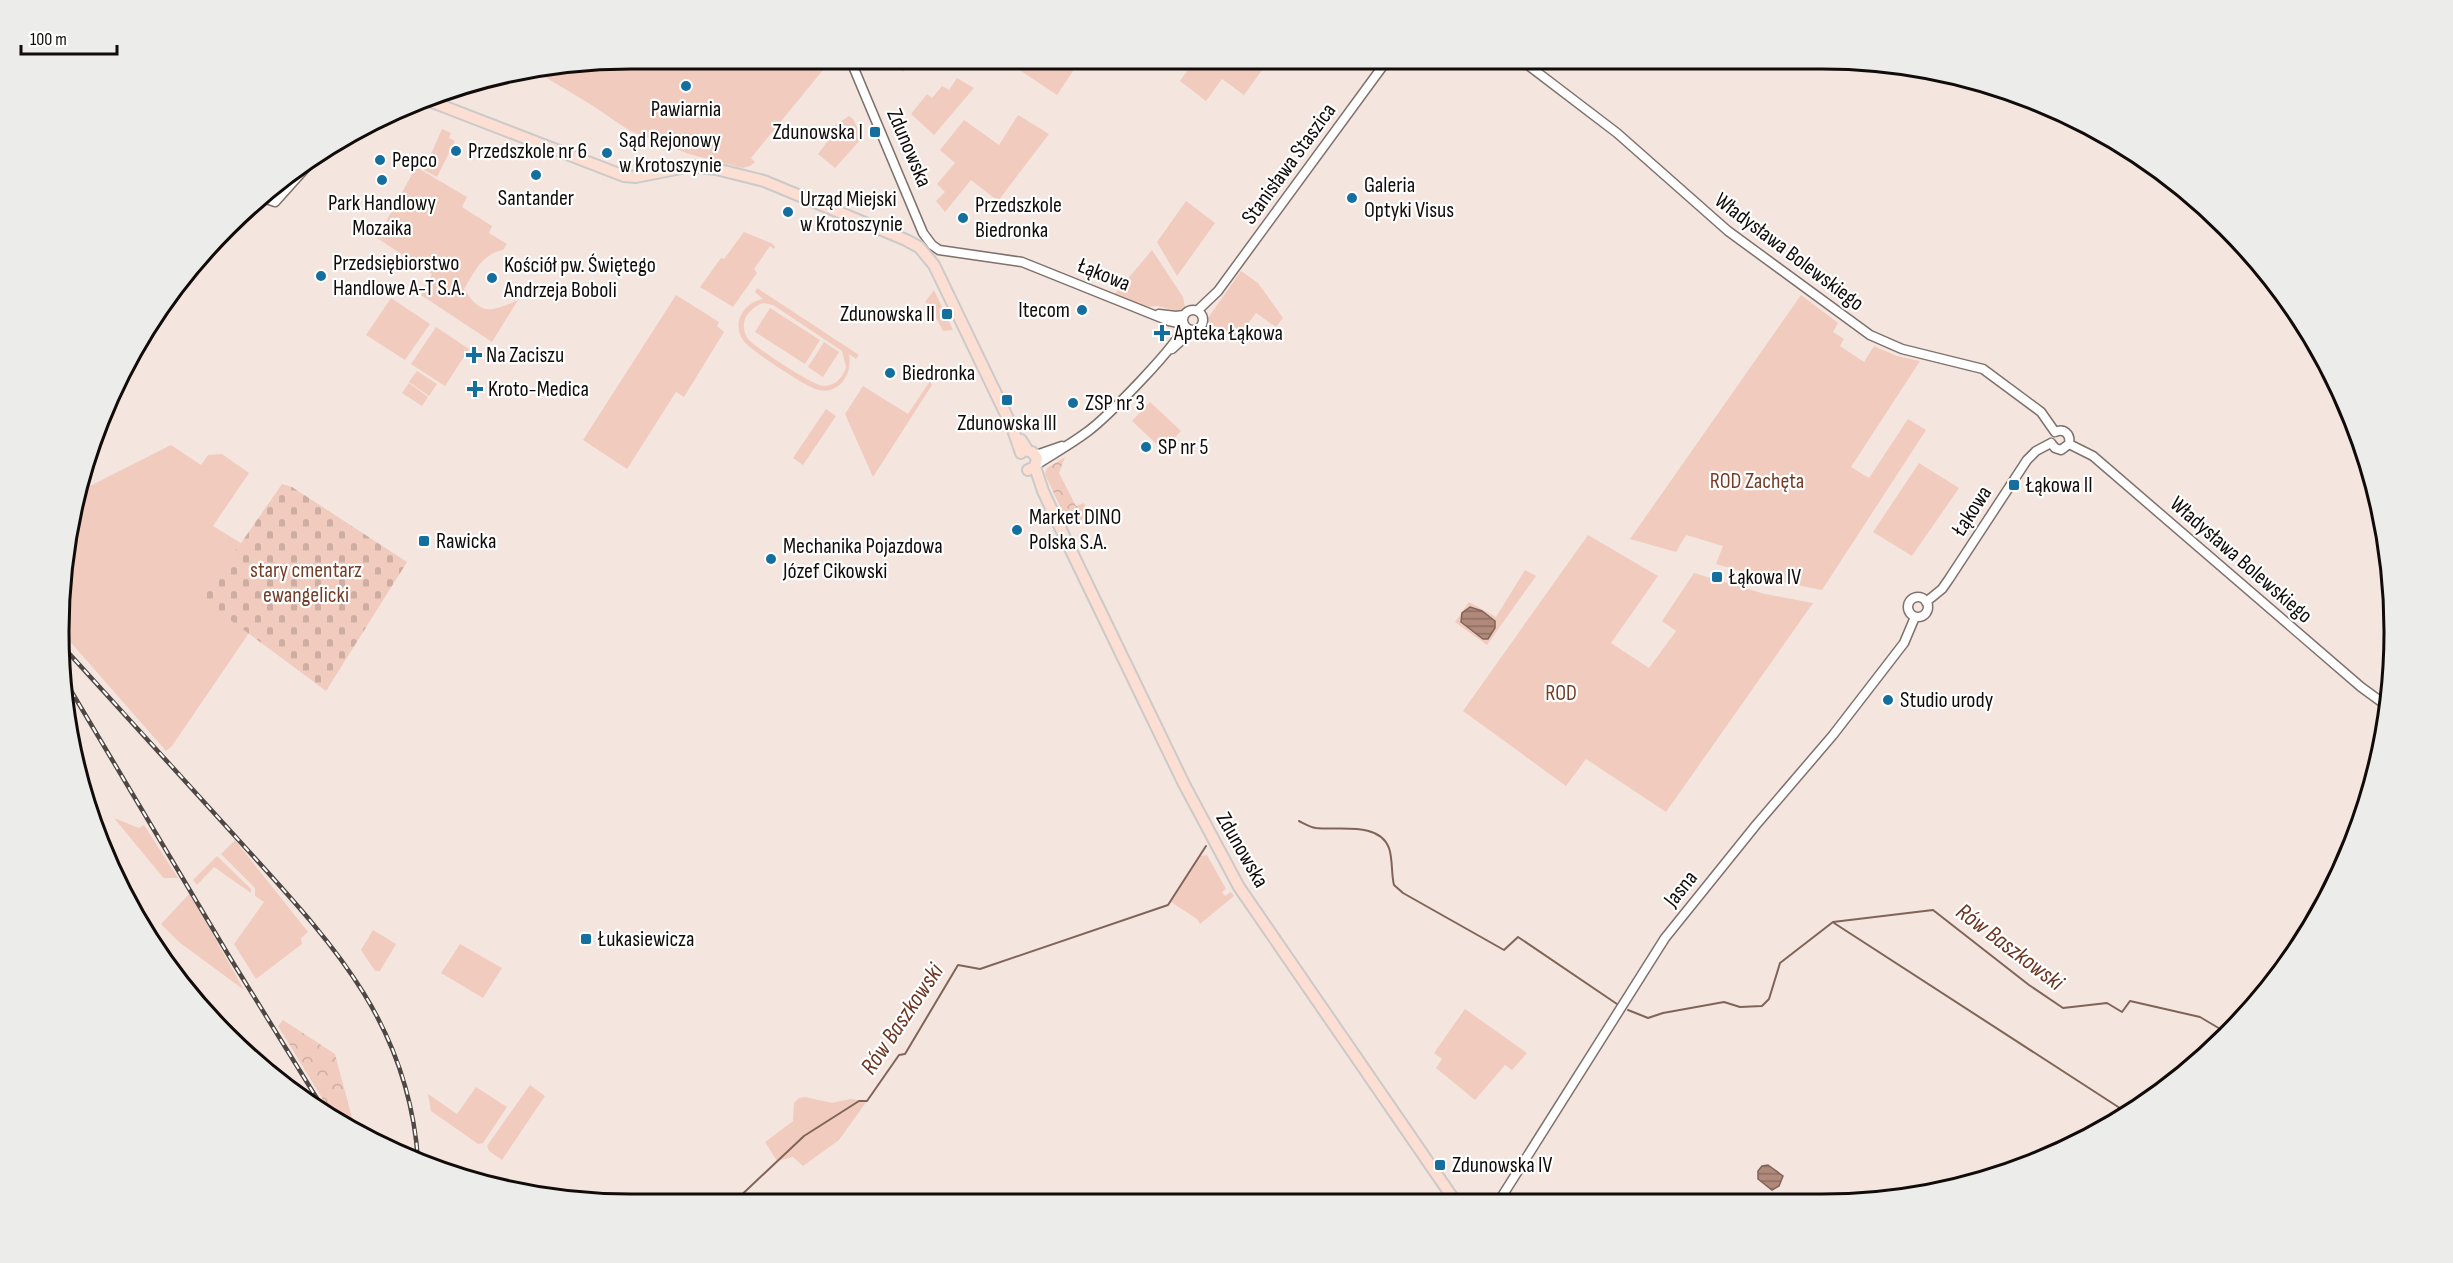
<svg xmlns="http://www.w3.org/2000/svg" width="2453" height="1263" font-family="'Sofia Sans Condensed',sans-serif">
  <defs>
    <pattern id="forest-crowns" width="20" height="18" patternUnits="userSpaceOnUse" patternTransform="scale(1.5)"><rect width="20" height="18" fill="#f1ccbe"/><path d="M2 6a3 3 0 1 1 6 0M12 15a3 3 0 1 1 6 0" fill="none" stroke="#ceaea2"/></pattern>
    <pattern id="cemetery-stones" width="16" height="16" patternUnits="userSpaceOnUse" patternTransform="scale(1.5)"><rect width="16" height="16" fill="#f1ccbe"/><path d="M2 7V4a2 2 0 0 1 4 0v3zM10 15v-3a2 2 0 0 1 4 0v3z" fill="#ceaea2"/></pattern>
    <pattern id="water-rules" width="6" height="5" patternUnits="userSpaceOnUse" patternTransform="scale(1.5)"><rect width="6" height="5" fill="#b0897a"/><path d="M0 2.5h6" fill="none" stroke="#8e6e62"/></pattern>
  </defs>
  <rect width="100%" height="100%" fill="#f4e5df"/>
  <!-- green -->
  <path fill="#f1ccbe" fill-rule="evenodd" d="M 632,59 L 832,59 L 751,158 L 755,162 L 750,166 L 742,168 L 689,154 L 630,131 L 590,104 L 540,74 Z
    M 888,59 L 911,59 L 903,72 Z
    M 1014,59 L 1055,59 L 1073,71 L 1057,95 L 1012,65 Z
    M 1196,59 L 1270,59 L 1244,95 L 1222,79 L 1206,101 L 1180,81 Z
    M 957,78 L 974,88 L 934,135 L 911,114 L 927,94 L 932,98 L 942,86 L 949,90 Z
    M 1018,115 L 1049,134 L 998,201 L 971,180 L 945,212 L 936,201 L 945,192 L 937,184 L 955,163 L 940,150 L 964,120 L 999,145 Z
    M 849,116 L 853,119 L 862,138 L 835,168 L 818,154 L 830,138 L 825,132 Z
    M 442,129 L 451,133 L 449,138 L 455,141 L 437,177 L 424,170 Z
    M 416,167 L 467,197 L 462,207 L 492,226 L 489,233 L 507,244 L 503,250 C 482,254 475,271 464,289 C 481,316 492,312 518,300 L 492,342 L 421,295 L 432,274 L 377,238 Z
    M 1186,201 L 1215,223 L 1177,276 L 1157,242 Z
    M 744,232 L 773,244 L 775,247 L 774,249 L 770,246 L 754,269 L 757,273 L 733,307 L 700,287 L 721,258 L 724,259 Z
    M 1152,250 L 1183,297 L 1185,307 L 1182,313 L 1178,314 L 1178,311 L 1157,306 L 1146,307 L 1115,294 Z
    M 1241,271 L 1258,283 L 1283,318 L 1276,327 L 1256,313 L 1238,337 L 1223,334 L 1209,322 L 1208,318 Z
    M 757,288 L 859,355 L 856,359 L 849,354 C 853,375 838,397 815,389 C 804,385 749,350 743,340 C 731,322 745,302 763,299 L 755,292 ZM 763,303 L 773,305 L 842,351 L 846,367 C 843,378 835,386 823,386 C 812,385 756,348 748,339 C 738,323 747,309 763,303 Z
    M 934,290 L 953,330 L 943,331 L 930,306 L 924,308 L 927,303 L 925,302 Z
    M 676,295 L 719,322 L 717,326 L 724,332 L 684,397 L 676,392 L 627,469 L 583,440 Z
    M 1801,295 L 1838,323 L 1833,332 L 1844,339 L 1840,346 L 1864,362 L 1874,346 L 1897,356 L 1920,361 L 1851,467 L 1869,478 L 1908,419 L 1926,430 L 1822,590 L 1776,581 L 1716,564 L 1723,546 L 1686,535 L 1676,552 L 1630,539 Z
    M 391,298 L 430,324 L 405,360 L 366,335 Z
    M 770,308 L 820,340 L 805,364 L 755,332 Z
    M 436,327 L 469,349 L 445,386 L 411,364 Z
    M 824,342 L 839,352 L 823,377 L 808,367 Z
    M 417,371 L 437,384 L 429,396 L 409,382 Z
    M 930,381 L 932,385 L 873,477 L 845,414 L 863,386 L 908,414 Z
    M 409,383 L 428,397 L 422,406 L 402,393 Z
    M 1150,402 L 1181,431 L 1163,450 L 1132,421 Z
    M 826,409 L 836,416 L 803,465 L 793,458 Z
    M 171,445 L 201,465 L 208,455 L 222,454 L 249,473 L 213,526 L 241,543 L 203,599 L 249,633 L 172,746 L 166,751 L 66,637 L 70,519 L 80,491 Z
    M 1919,463 L 1959,488 L 1912,556 L 1873,532 Z
    M 1588,535 L 1658,576 L 1611,643 L 1649,668 L 1676,631 L 1662,621 L 1694,573 L 1765,594 L 1813,603 L 1666,812 L 1586,759 L 1566,786 L 1463,711 Z
    M 1525,570 L 1536,576 L 1487,645 L 1455,622 L 1469,602 L 1496,617 Z
    M 114,818 L 139,828 L 144,825 L 178,878 L 164,878 L 161,875 Z
    M 235,840 L 308,932 L 301,938 L 302,944 L 256,979 L 234,944 L 264,902 L 255,896 L 255,888 L 221,854 Z
    M 1207,855 L 1226,889 L 1222,892 L 1225,896 L 1231,892 L 1234,896 L 1200,924 L 1197,919 L 1171,902 L 1201,856 Z
    M 217,856 L 251,889 L 251,893 L 214,867 L 197,885 L 193,880 Z
    M 190,893 L 244,990 L 179,942 L 161,924 Z
    M 373,930 L 396,944 L 380,971 L 375,971 L 361,950 Z
    M 460,944 L 502,968 L 483,998 L 441,973 Z
    M 1465,1009 L 1527,1053 L 1512,1070 L 1505,1065 L 1475,1100 L 1436,1068 L 1442,1059 L 1434,1053 Z
    M 530,1085 L 545,1096 L 502,1160 L 489,1151 L 487,1146 Z
    M 476,1087 L 507,1107 L 483,1143 L 478,1144 L 431,1111 L 428,1094 L 457,1114 Z
    M 805,1097 L 832,1103 L 850,1099 L 867,1101 L 839,1140 L 803,1166 L 793,1157 L 777,1161 L 765,1142 L 793,1121 L 794,1103 L 799,1098 Z"/>
  <!-- forest -->
  <path fill="url(#forest-crowns)" d="M 1065,457 L 1059,473 L 1076,506 L 1084,503 L 1089,516 L 1069,526 L 1045,474 L 1047,468 Z
    M 283,1020 L 335,1054 L 355,1129 L 330,1111 L 278,1026 Z"/>
  <!-- cemetery -->
  <path fill="url(#cemetery-stones)" d="M 282,484 L 292,487 L 407,562 L 326,691 L 202,599 Z"/>
  <!-- water -->
  <path fill="url(#water-rules)" stroke="#806458" stroke-width="1.5" d="M 1470,607 L 1482,611 L 1495,621 L 1495,628 L 1488,639 L 1483,639 L 1461,622 L 1462,613 Z
    M 1768,1165 L 1783,1176 L 1779,1186 L 1772,1190 L 1758,1179 L 1758,1171 L 1762,1166 Z"/>
  <g fill="none" stroke-linecap="round" stroke-linejoin="round">
    <!-- stream -->
    <path stroke="#806458" stroke-width="2" d="M 1299,821 C 1305,824 1310,827 1316,828 C 1338,831 1379,821 1389,848 C 1393,860 1391,873 1394,885 L 1403,893 L 1504,950 L 1518,937 L 1617,1004
      M 1834,923 L 2126,1112
      M 1628,1010 L 1648,1018 L 1663,1013 L 1724,1002 L 1740,1007 L 1762,1006 L 1769,999 L 1780,963 L 1833,922 L 1933,910 L 2029,985 L 2063,1008 L 2107,1003 L 2122,1012 L 2130,1001 L 2200,1017 L 2227,1033
      M 733,1203 L 804,1136 L 859,1101 L 867,1101 L 899,1055 L 905,1054 L 958,965 L 980,969 L 1168,905 L 1206,846"/>
    <defs>
      <path id="minor" d="M 850,59 L 923,233 L 932,245 L 939,250 L 1022,262 L 1169,321 L 1183,324
        M 1520,59 L 1617,133 L 1728,231 L 1870,335 L 1902,349 L 1983,369 L 2041,412 L 2055,432
        M 261,197 L 275,202 L 310,163
        M1183 320a10 10 0 1 1 20 0a10 10 0 1 1-20 0Z
        M 1197,311 L 1218,291 L 1388,59
        M 1159,314 L 1176,316 L 1184,315
        M 1172,349 L 1193,330
        M 2055,432 C 2064,428 2071,434 2069,444
        M 2051,443 L 2055,448 L 2061,450 L 2069,444
        M 2069,444 L 2093,456 L 2361,687 L 2387,706
        M 1036,455 L 1062,446
        M 1036,465 C 1053,454 1071,444 1087,432 C 1105,419 1181,343 1184,325
        M1908 607a10 10 0 1 1 20 0a10 10 0 1 1-20 0Z
        M 1926,602 L 1942,589 L 1949,579 L 2027,460 L 2036,451 L 2051,443
        M 1499,1201 L 1665,938 L 1756,825 L 1833,735 L 1904,643 L 1915,617"/>
      <path id="major" d="M 427,100 L 624,176 L 636,177 L 691,166 L 716,169 L 764,181 L 906,240 L 919,247 L 934,265 L 1012,427 L 1021,453
        M 1021,440 L 1028,451 L 1032,452 L 1037,458 L 1035,467 L 1028,470
        M 1035,467 L 1043,491 L 1065,538 L 1184,784 L 1239,887 L 1455,1201"/>
    </defs>
    <!-- minor casing -->
    <use href="#minor" stroke="#7f716c" stroke-width="11"/>
    <!-- major casing -->
    <use href="#major" stroke="#cbcac9" stroke-width="14"/>
    <!-- minor -->
    <use href="#minor" stroke="#fff" stroke-width="8"/>
    <!-- major -->
    <use href="#major" stroke="#fdded3" stroke-width="10"/>
    <defs>
      <path id="rail" d="M 65,649 C 122,711 178,773 234,835 C 325,936 408,1017 418,1160
        M 64,679 L 232,961 L 321,1105"/>
    </defs>
    <!-- rail casing -->
    <use href="#rail" stroke="#4e4743" stroke-width="4.5"/>
    <!-- rail -->
    <use href="#rail" stroke="#fff" stroke-width="2" stroke-dasharray="7" stroke-linecap="butt"/>
  </g>
  <!-- markers -->
  <g fill="#146f9e" stroke="#fff" stroke-width="2">
    <circle cx="686" cy="86" r="6"/>
    <rect x="869" y="126" width="12" height="12" rx="3"/>
    <circle cx="456" cy="151" r="6"/>
    <circle cx="607" cy="153" r="6"/>
    <circle cx="380" cy="160" r="6"/>
    <circle cx="536" cy="175" r="6"/>
    <circle cx="382" cy="180" r="6"/>
    <circle cx="1352" cy="198" r="6"/>
    <circle cx="788" cy="212" r="6"/>
    <circle cx="963" cy="218" r="6"/>
    <circle cx="321" cy="276" r="6"/>
    <circle cx="492" cy="278" r="6"/>
    <circle cx="1082" cy="310" r="6"/>
    <rect x="941" y="308" width="12" height="12" rx="3"/>
    <path d="M1159 324h6v6h6v6h-6v6h-6v-6h-6v-6h6z"/>
    <path d="M471 346h6v6h6v6h-6v6h-6v-6h-6v-6h6z"/>
    <circle cx="890" cy="373" r="6"/>
    <path d="M472 380h6v6h6v6h-6v6h-6v-6h-6v-6h6z"/>
    <rect x="1001" y="394" width="12" height="12" rx="3"/>
    <circle cx="1073" cy="403" r="6"/>
    <circle cx="1146" cy="447" r="6"/>
    <rect x="2008" y="479" width="12" height="12" rx="3"/>
    <circle cx="1017" cy="530" r="6"/>
    <rect x="418" y="535" width="12" height="12" rx="3"/>
    <circle cx="771" cy="559" r="6"/>
    <rect x="1711" y="571" width="12" height="12" rx="3"/>
    <circle cx="1888" cy="700" r="6"/>
    <rect x="580" y="933" width="12" height="12" rx="3"/>
    <rect x="1434" y="1159" width="12" height="12" rx="3"/>
  </g>
  <g text-anchor="middle" dominant-baseline="central" stroke-width="4.5" stroke-linejoin="round" paint-order="stroke">
    <!-- poi labels -->
    <g font-size="22" fill="#110c0a" stroke="#fff" text-anchor="start">
      <text x="686" y="109" text-anchor="middle">Pawiarnia</text>
      <text x="863" y="132" text-anchor="end">Zdunowska I</text>
      <text x="619" y="140">Sąd Rejonowy<tspan x="619" dy="25">w Krotoszynie</tspan></text>
      <text x="468" y="151">Przedszkole nr 6</text>
      <text x="392" y="160">Pepco</text>
      <text x="1364" y="185">Galeria<tspan x="1364" dy="25">Optyki Visus</tspan></text>
      <text x="536" y="198" text-anchor="middle">Santander</text>
      <text x="800" y="199">Urząd Miejski<tspan x="800" dy="25">w Krotoszynie</tspan></text>
      <text x="382" y="203" text-anchor="middle">Park Handlowy<tspan x="382" dy="25">Mozaika</tspan></text>
      <text x="975" y="205">Przedszkole<tspan x="975" dy="25">Biedronka</tspan></text>
      <text x="333" y="263">Przedsiębiorstwo<tspan x="333" dy="25">Handlowe A-T S.A.</tspan></text>
      <text x="504" y="265">Kościół pw. Świętego<tspan x="504" dy="25">Andrzeja Boboli</tspan></text>
      <text x="1070" y="310" text-anchor="end">Itecom</text>
      <text x="935" y="314" text-anchor="end">Zdunowska II</text>
      <text x="1174" y="333">Apteka Łąkowa</text>
      <text x="486" y="355">Na Zaciszu</text>
      <text x="902" y="373">Biedronka</text>
      <text x="488" y="389">Kroto-Medica</text>
      <text x="1085" y="403">ZSP nr 3</text>
      <text x="1007" y="423" text-anchor="middle">Zdunowska III</text>
      <text x="1158" y="447">SP nr 5</text>
      <text x="2026" y="485">Łąkowa II</text>
      <text x="1029" y="517">Market DINO<tspan x="1029" dy="25">Polska S.A.</tspan></text>
      <text x="436" y="541">Rawicka</text>
      <text x="783" y="546">Mechanika Pojazdowa<tspan x="783" dy="25">Józef Cikowski</tspan></text>
      <text x="1729" y="577">Łąkowa IV</text>
      <text x="1900" y="700">Studio urody</text>
      <text x="598" y="939">Łukasiewicza</text>
      <text x="1452" y="1165">Zdunowska IV</text>
    </g>
    <!-- street labels -->
    <g font-size="22" fill="#110c0a" stroke="#fff">
      <text transform="translate(909 148) rotate(67)">Zdunowska</text>
      <text transform="translate(1289 164) rotate(-54)">Stanisława Staszica</text>
      <text transform="translate(1789 252) rotate(37)">Władysława Bolewskiego</text>
      <text transform="translate(1104 275) rotate(22)">Łąkowa</text>
      <text transform="translate(1972 511) rotate(-57)">Łąkowa</text>
      <text transform="translate(2241 560) rotate(41)">Władysława Bolewskiego</text>
      <text transform="translate(1242 850) rotate(60)">Zdunowska</text>
      <text transform="translate(1681 889) rotate(-51)">Jasna</text>
    </g>
    <!-- park labels -->
    <g font-size="22" fill="#743d28" stroke="#fff">
      <text x="1757" y="481">ROD Zachęta</text>
      <text x="306" y="570">stary cmentarz<tspan x="306" dy="25">ewangelicki</tspan></text>
      <text x="1561" y="693">ROD</text>
    </g>
    <!-- water labels -->
    <g font-size="24" font-style="italic" fill="#6c3621" stroke="#fff">
      <text transform="translate(2010 947) rotate(37)">Rów Baszkowski</text>
      <text transform="translate(902 1019) rotate(-56)">Rów Baszkowski</text>
    </g>
  </g>
  <!-- crop -->
  <path d="M0 0H2453V1263H0ZM631 69H1822A562 562 0 0 1 2384 631V632A562 562 0 0 1 1822 1194H631A562 562 0 0 1 69 632V631A562 562 0 0 1 631 69Z" fill="#ececeb" fill-rule="evenodd"/>
  <path fill="none" stroke="#110c0a" stroke-width="3" d="M631 69H1822A562 562 0 0 1 2384 631V632A562 562 0 0 1 1822 1194H631A562 562 0 0 1 69 632V631A562 562 0 0 1 631 69Z"/>
  <!-- scale -->
  <path d="M21 45v9h96v-9" fill="none" stroke="#110c0a" stroke-width="3"/>
  <text x="30" y="45" font-size="18" fill="#110c0a" stroke="#ffffff" stroke-width="4.5" paint-order="stroke">100 m</text>
</svg>
